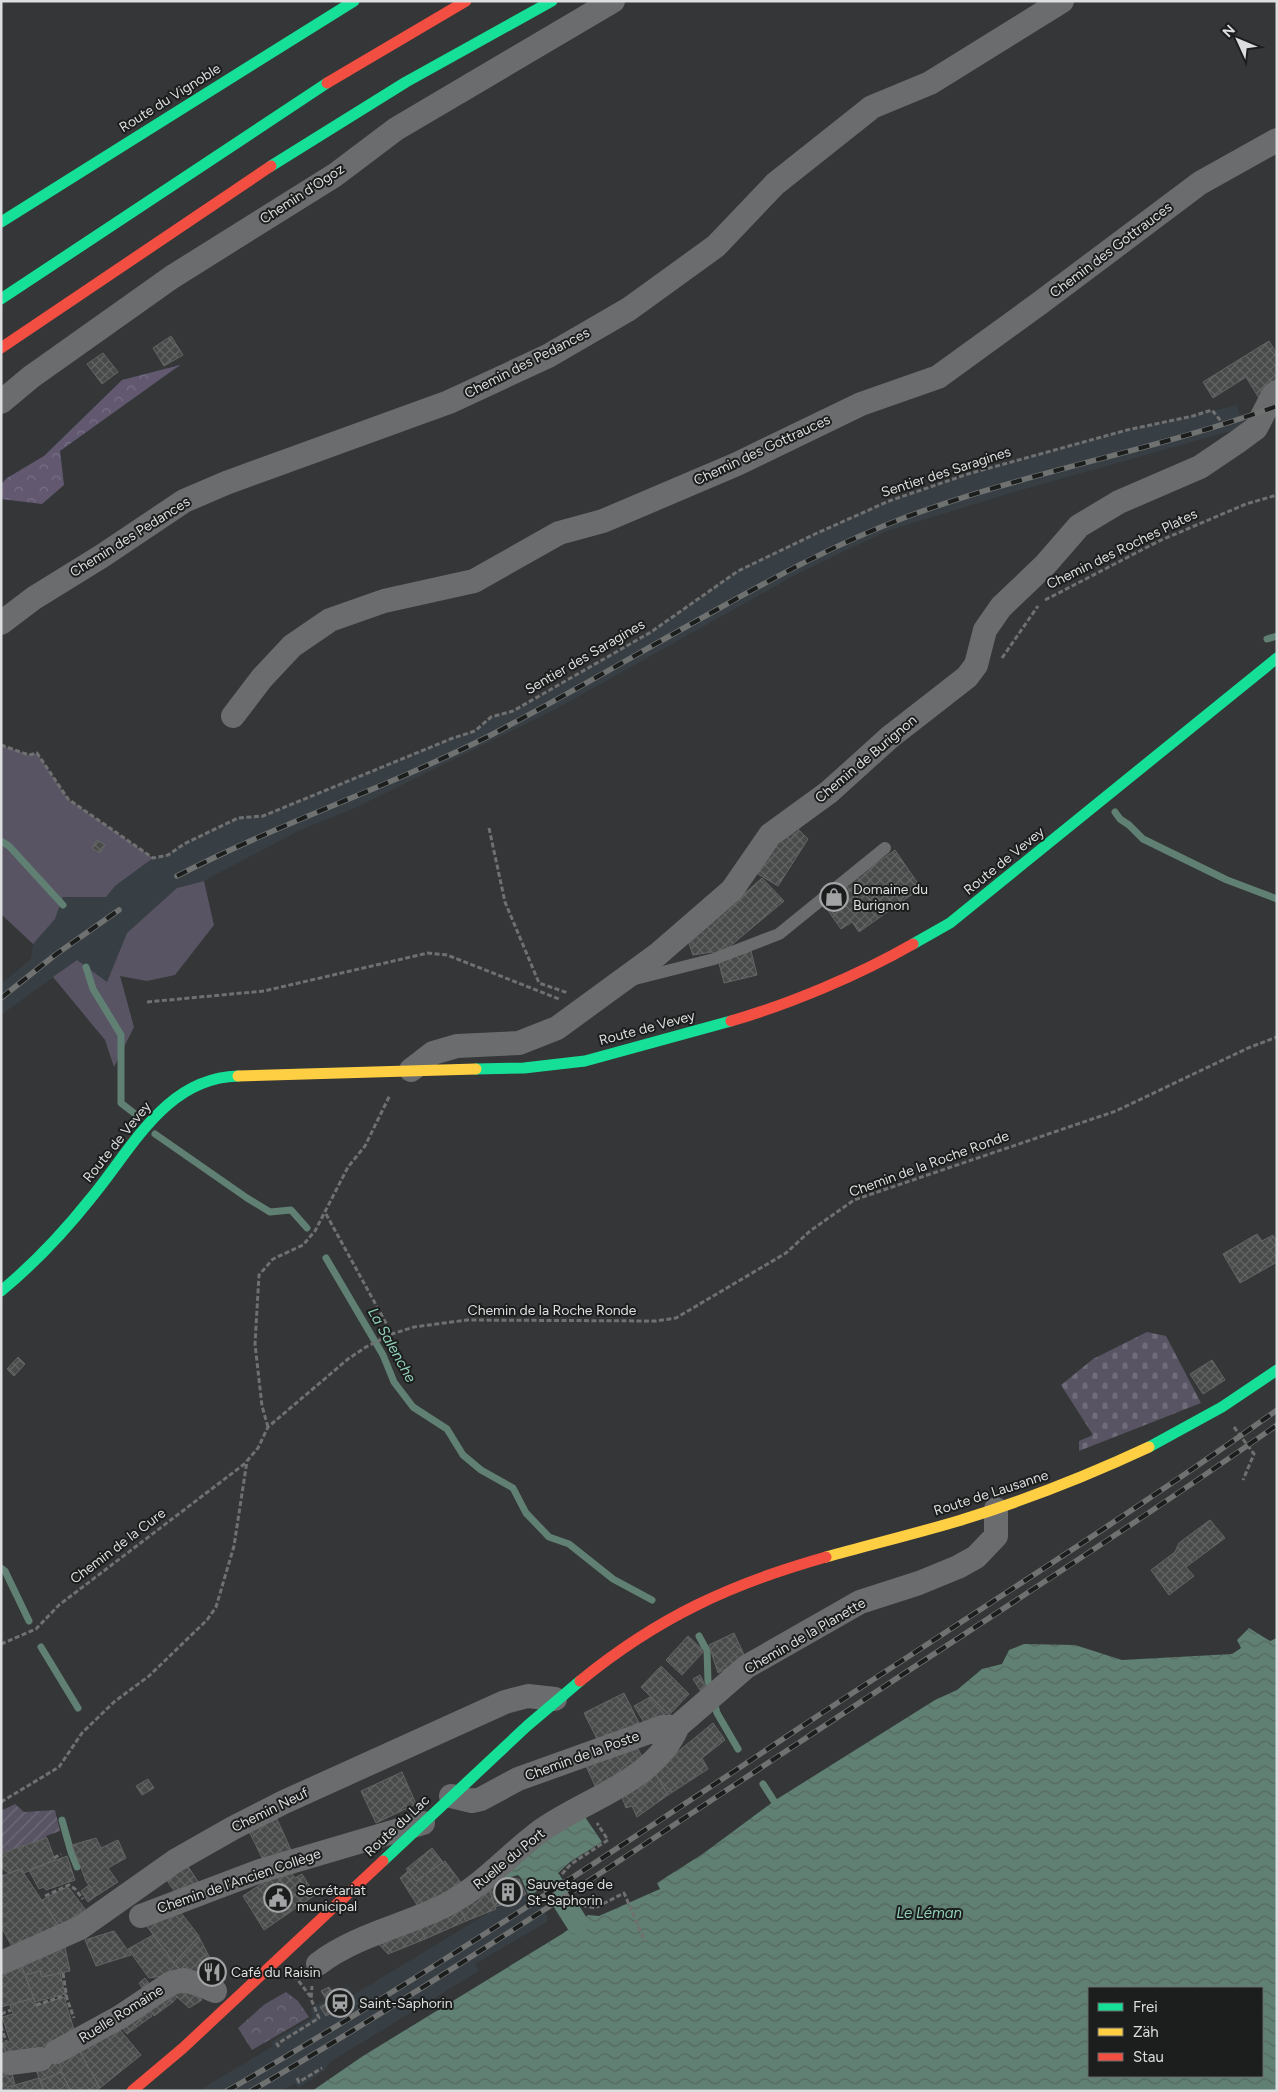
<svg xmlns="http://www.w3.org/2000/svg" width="1278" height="2092" font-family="Figtree,sans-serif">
  <defs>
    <pattern id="forest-crowns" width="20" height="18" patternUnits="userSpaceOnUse" patternTransform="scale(1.25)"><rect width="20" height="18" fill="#625971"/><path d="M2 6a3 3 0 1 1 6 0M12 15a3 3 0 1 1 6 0" fill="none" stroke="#787085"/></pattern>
    <pattern id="cemetery-stones" width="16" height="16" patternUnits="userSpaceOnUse" patternTransform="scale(1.25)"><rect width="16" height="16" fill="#595464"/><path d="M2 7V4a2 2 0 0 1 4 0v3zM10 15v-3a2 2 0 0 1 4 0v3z" fill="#706c7a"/></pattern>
    <pattern id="park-crowns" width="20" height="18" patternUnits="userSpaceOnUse" patternTransform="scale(1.25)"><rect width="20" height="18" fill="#595464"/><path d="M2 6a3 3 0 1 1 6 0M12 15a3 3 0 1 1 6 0" fill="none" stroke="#706c7a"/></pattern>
    <pattern id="garden-furrows" width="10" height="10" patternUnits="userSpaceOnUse" patternTransform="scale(1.25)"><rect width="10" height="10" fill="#595464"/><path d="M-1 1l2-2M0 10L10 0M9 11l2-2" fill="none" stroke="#706c7a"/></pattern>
    <pattern id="water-waves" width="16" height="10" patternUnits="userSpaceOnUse" patternTransform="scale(1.25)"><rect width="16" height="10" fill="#618074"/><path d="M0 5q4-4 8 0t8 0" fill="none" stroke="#556860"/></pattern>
    <pattern id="building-cross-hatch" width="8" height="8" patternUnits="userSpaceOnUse" patternTransform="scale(1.25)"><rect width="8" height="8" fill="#494b4b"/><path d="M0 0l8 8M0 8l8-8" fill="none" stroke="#636464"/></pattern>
  </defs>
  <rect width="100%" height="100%" fill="#343637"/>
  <!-- built -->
  <path fill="#373f44" d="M 1236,405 L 1245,427 L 1014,492 L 887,531 L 799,573 L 556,709 L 357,807 L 298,831 L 204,881 L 177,888 L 127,933 L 107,982 L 77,960 L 1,1015 L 1,984 L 31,959 L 33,944 L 55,919 L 63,896 L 106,897 L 115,886 L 153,858 L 168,855 L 184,844 L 238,818 L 263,816 L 453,738 L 475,731 L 491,717 L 513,711 L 651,632 L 738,571 L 815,534 L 889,501 L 968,474 L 1127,430 L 1193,416 Z
    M 534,1893 L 548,1917 L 547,1922 L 475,1964 L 479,1971 L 330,2062 L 324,2071 L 298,2088 L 295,2083 L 281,2091 L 198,2091 L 273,2046 L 271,2042 L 313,2017 L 310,2009 L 348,1987 L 353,1995 L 495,1909 L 528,1894 Z"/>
  <!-- grass -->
  <path fill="#595464" d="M 1,745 L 29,755 L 37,753 L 68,799 L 153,858 L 115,886 L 106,897 L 63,897 L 55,919 L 33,944 L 1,914 Z
    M 204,881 L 214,925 L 175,975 L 147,981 L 120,976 L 134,1027 L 114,1067 L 105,1040 L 53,977 L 77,960 L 107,982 L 127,933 L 177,888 Z"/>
  <!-- forest -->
  <path fill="url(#forest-crowns)" d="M 180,365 L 60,451 L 64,485 L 42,504 L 1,499 L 1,484 L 7,478 L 44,456 L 122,380 Z"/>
  <!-- cemetery -->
  <path fill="url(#cemetery-stones)" d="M 1147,1332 L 1166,1336 L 1201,1403 L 1079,1451 L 1079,1441 L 1093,1435 L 1061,1385 L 1093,1359 Z"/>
  <!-- park -->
  <path fill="url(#park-crowns)" d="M 286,1992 L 298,2001 L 309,2017 L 252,2050 L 238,2028 L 265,2004 Z"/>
  <!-- garden -->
  <path fill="url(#garden-furrows)" d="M 15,1804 L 24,1812 L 55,1810 L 60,1831 L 46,1836 L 47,1838 L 1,1853 L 1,1811 Z"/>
  <!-- water -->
  <path fill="url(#water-waves)" fill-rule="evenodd" d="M 1249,1628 L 1270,1641 L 1277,1638 L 1277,2091 L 312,2091 L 363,2056 L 562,1934 L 588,1915 L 599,1916 L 660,1889 L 657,1883 L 704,1853 L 774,1801 L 935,1700 L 957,1690 L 982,1669 L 1002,1664 L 1009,1650 L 1024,1644 L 1075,1645 L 1122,1660 L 1232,1654 L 1241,1648 L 1237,1640 ZM 1089,1988 L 1262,1988 L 1262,2076 L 1089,2076 Z
    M 583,1814 L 602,1842 L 570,1862 L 558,1873 L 560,1876 L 534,1893 L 528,1894 L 521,1878 L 518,1875 L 504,1879 L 502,1872 Z"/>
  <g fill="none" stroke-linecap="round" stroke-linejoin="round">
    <!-- stream -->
    <path stroke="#618074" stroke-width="7" d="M 1267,639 L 1277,636
      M 1115,812 L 1120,819 L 1129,825 L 1143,839 L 1227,880 L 1277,899
      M 1,841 L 9,846 L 63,905
      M 86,967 L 93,989 L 121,1035 L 121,1103 L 139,1117
      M 155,1134 L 247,1198 L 270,1212 L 291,1210 L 307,1228
      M 326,1258 L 383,1355 L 394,1382 L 413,1407 L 447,1429 L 463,1455 L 481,1470 L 513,1488 L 526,1513 L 549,1537 L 569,1544 L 613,1579 L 652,1600
      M 1,1568 L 5,1571 L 29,1621
      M 699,1636 L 707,1651 L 708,1681 L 710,1686
      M 41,1647 L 78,1708
      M 714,1702 L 717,1713 L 738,1749
      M 763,1784 L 774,1801
      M 62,1820 L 71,1852 L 77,1867"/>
    <!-- canal -->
    <path stroke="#618074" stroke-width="22" d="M 551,1882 L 577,1923"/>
  </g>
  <!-- building -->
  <path fill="url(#building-cross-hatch)" stroke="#636565" d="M 171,336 L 183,355 L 164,366 L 153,348 Z
    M 1269,341 L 1277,354 L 1277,387 L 1259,398 L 1246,377 L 1213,398 L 1203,382 Z
    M 103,353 L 118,372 L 102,384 L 87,364 Z
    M 793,824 L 808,839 L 778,886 L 758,874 L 773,845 Z
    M 97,840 L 105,845 L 100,853 L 92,848 Z
    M 895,850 L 921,888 L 859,932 L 852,922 L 841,929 L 827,909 L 837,902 L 832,895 Z
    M 762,878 L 784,901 L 717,957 L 712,952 L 693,955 L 689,943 Z
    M 751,951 L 757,975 L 724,983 L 718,959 Z
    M 1257,1234 L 1262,1241 L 1273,1235 L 1277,1243 L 1277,1262 L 1240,1283 L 1223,1254 Z
    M 18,1357 L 25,1364 L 14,1376 L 7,1369 Z
    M 1212,1360 L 1225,1380 L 1203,1394 L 1190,1374 Z
    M 1210,1520 L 1225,1538 L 1186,1567 L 1194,1576 L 1169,1595 L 1151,1570 L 1175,1552 L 1179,1543 Z
    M 734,1633 L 746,1659 L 718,1673 L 709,1645 Z
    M 688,1636 L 704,1651 L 682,1675 L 666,1660 Z
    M 661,1666 L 689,1694 L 669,1715 L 641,1687 Z
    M 700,1675 L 707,1689 L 702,1693 L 693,1679 Z
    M 624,1693 L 639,1723 L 599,1743 L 584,1713 Z
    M 650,1697 L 667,1713 L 645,1724 L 634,1706 Z
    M 713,1723 L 725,1740 L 702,1758 L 708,1769 L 668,1795 L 654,1771 Z
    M 638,1749 L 644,1761 L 597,1790 L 586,1766 Z
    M 654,1771 L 668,1795 L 637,1817 L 632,1806 L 626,1808 L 620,1792 Z
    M 402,1772 L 416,1804 L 376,1823 L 361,1791 Z
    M 148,1779 L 154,1788 L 142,1795 L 136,1786 Z
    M 277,1819 L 291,1850 L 264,1862 L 249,1831 Z
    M 47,1838 L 55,1860 L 24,1873 L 21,1869 L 8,1873 L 2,1868 L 1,1853 Z
    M 96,1838 L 101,1848 L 118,1840 L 126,1858 L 108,1868 L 118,1882 L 96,1896 L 86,1881 L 72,1845 Z
    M 432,1848 L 443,1862 L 416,1881 L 406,1869 Z
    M 67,1856 L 75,1880 L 46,1890 L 44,1887 L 39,1889 L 29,1870 Z
    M 445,1861 L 465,1888 L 421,1911 L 400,1878 L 408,1871 L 416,1881 Z
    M 187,1865 L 199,1883 L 175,1892 L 166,1879 Z
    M 287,1867 L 295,1878 L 302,1874 L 315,1895 L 264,1930 L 243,1896 Z
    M 21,1869 L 60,1928 L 13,1948 L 1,1927 L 1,1883 L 3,1882 L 1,1876 Z
    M 513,1878 L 519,1879 L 526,1894 L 518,1899 L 495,1907 L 489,1889 L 503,1884 L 502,1880 Z
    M 89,1885 L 96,1896 L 88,1902 L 81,1891 Z
    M 65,1888 L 69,1888 L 85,1909 L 60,1928 L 42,1900 Z
    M 489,1889 L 496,1909 L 466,1921 L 458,1905 Z
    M 458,1905 L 466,1921 L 425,1939 L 418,1922 Z
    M 178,1909 L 199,1936 L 174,1963 L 143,1921 Z
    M 418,1922 L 425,1939 L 388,1954 L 374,1939 Z
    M 114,1931 L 131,1955 L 96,1966 L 85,1940 Z
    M 153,1935 L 174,1963 L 184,1973 L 149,1978 L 128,1949 Z
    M 199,1937 L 214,1966 L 226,1979 L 220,1984 L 187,1976 L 174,1963 Z
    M 65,1947 L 70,1971 L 42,1977 L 40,1971 L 25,1975 L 20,1962 Z
    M 20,1962 L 34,1998 L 1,2007 L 1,1972 Z
    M 40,1971 L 42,1977 L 60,1973 L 65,1994 L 35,2002 L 25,1975 Z
    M 145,1978 L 150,1985 L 143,1989 L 139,1983 Z
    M 186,1983 L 202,2000 L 189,2008 L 177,1997 L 173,2002 L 162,1994 Z
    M 329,1987 L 334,1994 L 326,1999 L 321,1991 Z
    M 346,1991 L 352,2000 L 326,2016 L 320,2007 Z
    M 162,1994 L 173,2002 L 154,2016 L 146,2006 Z
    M 64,1997 L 76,2036 L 24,2058 L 8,2057 L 2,2043 L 10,2041 L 2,2017 L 13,2014 L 10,2005 L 34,1998 L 36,2006 Z
    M 144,2005 L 152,2016 L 127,2034 L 118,2023 Z
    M 115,2024 L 141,2055 L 100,2088 L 76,2045 Z
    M 1,2042 L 2,2043 L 8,2057 L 1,2058 Z
    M 76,2045 L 100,2088 L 95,2091 L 71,2091 L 61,2072 L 62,2069 L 57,2058 Z
    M 8,2057 L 15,2085 L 8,2087 L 5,2091 L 1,2082 L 1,2058 Z
    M 57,2058 L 62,2069 L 61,2072 L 40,2081 L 34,2064 Z
    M 61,2072 L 71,2091 L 44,2091 L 40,2081 Z
    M 39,2078 L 44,2091 L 6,2091 L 8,2087 Z"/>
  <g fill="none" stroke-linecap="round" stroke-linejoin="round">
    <!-- path -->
    <path stroke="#707071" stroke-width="3" stroke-dasharray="5 2.5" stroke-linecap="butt" d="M 1045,600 L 1159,541 L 1246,504 L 1277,495
      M 1002,658 L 1038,606
      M 1,745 L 29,755 L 37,753 L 68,799 L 153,858 L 168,855 L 184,844 L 238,818 L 263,816 L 453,738 L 475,731 L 491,717 L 513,711 L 651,632 L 738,571 L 815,534 L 889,501 L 968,474 L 1127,430 L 1193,416 L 1212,410 L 1224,425
      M 489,828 L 505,902 L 539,983 L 568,993
      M 147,1002 L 264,991 L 428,953 L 447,955 L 559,999
      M 326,1214 L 392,1334
      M 268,1427 L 262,1406 L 255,1344 L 259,1275 L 273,1259 L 303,1245 L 315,1231 L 348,1167 L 365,1146 L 390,1095
      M 1234,1427 L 1254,1454 L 1243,1480
      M 1,1644 L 36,1629 L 59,1605 L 247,1462
      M 1,1802 L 59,1767 L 82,1733 L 114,1702 L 149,1676 L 207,1620 L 216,1607 L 234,1546 L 247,1461 L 258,1448 L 268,1427 L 348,1359 L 366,1347 L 392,1334 L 414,1327 L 467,1320 L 656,1321 L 676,1318 L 786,1253 L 810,1231 L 854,1200 L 1116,1111 L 1248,1048 L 1277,1037
      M 54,1858 L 61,1854
      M 562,1874 L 571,1864 L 608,1840 L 597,1823
      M 1,1879 L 2,1879
      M 45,1896 L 69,1885 L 75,1889 L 83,1899
      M 577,1899 L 585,1906 L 595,1908 L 624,1893 L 645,1941
      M 63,1973 L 67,1999 L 74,2018
      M 294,1975 L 310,1996
      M 36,2005 L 67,1995
      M 1,2014 L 11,2010
      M 1,2026 L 6,2041
      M 279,2047 L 277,2044 L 319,2018 L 311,1999 L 312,1986
      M 297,2078 L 299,2082 L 322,2068"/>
    <!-- lane -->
    <path stroke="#6b6c6d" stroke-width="12" d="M 635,979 L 714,959 L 779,934 L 885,848"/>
    <!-- street -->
    <path stroke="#6b6c6d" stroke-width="24" d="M 1,402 L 31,377 L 172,277 L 335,175 L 396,129 L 613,1
      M 1,623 L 34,598 L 102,556 L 184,501 L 226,483 L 449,402 L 548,356 L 629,309 L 716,246 L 775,184 L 872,107 L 930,83 L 1062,1
      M 233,716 L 262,678 L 292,646 L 330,620 L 384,601 L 474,581 L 559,533 L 603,521 L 737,464 L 861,404 L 938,377 L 1040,303 L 1200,183 L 1277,140
      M 411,1070 L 433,1053 L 457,1046 L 519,1043 L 557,1028 L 657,955 L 732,890 L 770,835 L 829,792 L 890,737 L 967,677 L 976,665 L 985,630 L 1001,607 L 1045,565 L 1079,526 L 1119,502 L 1200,467 L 1237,442 L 1256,428 L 1273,395 L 1277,392
      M 451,1796 L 472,1801 L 481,1799 L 518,1779 L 663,1727 L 678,1726 L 746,1667 L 860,1602 L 919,1583 L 958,1567 L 976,1557 L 996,1536 L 996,1509
      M 141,1916 L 260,1871 L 423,1823
      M 1,1963 L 80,1928 L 175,1861 L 233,1828 L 284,1802 L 505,1702 L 528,1696 L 555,1699
      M 318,1964 C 356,1935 404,1926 446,1905 C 482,1887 509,1854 542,1830 C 589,1797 654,1782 678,1726
      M 56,2052 L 120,2017 L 171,1983 L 184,1980 L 201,1985 L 215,1991
      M 10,2063 L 41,2059"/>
    <!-- fast -->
    <path stroke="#16e098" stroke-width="11" d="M 271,166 L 406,82 L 552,1
      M 1,222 L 354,1
      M 1,299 L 327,83
      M 913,944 L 950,923 L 1277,658
      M 476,1069 L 524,1068 L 585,1061 L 731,1021
      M 1,1291 C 35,1263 64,1232 91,1198 C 132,1149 165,1078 238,1076
      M 1149,1447 L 1222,1407 L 1277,1370
      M 383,1861 L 527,1726 L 580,1681"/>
    <!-- slow -->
    <path stroke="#ffcf43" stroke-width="11" d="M 238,1076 L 476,1069
      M 826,1557 C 869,1545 914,1534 958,1521 C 1023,1501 1087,1476 1149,1447"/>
    <!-- jam -->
    <path stroke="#f24e42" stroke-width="11" d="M 327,83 L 466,1
      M 1,348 L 271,166
      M 731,1021 C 790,1004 859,975 913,944
      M 580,1681 C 657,1618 730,1584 826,1557
      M 132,2091 L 183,2048 L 383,1861"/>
    <defs>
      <path id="rail" d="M 177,876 C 279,823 389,787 491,735 C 567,695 642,651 718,609 C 777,576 838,543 901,519 C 1024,472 1154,451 1277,406
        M 1,998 L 55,955 L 119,910
        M 227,2091 C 431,1973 626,1843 822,1713 C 974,1613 1128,1516 1277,1410
        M 251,2091 C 441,1981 623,1858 806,1738 C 963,1634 1123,1533 1277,1425"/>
    </defs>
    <!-- rail casing -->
    <use href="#rail" stroke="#707171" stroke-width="5.5"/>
    <!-- rail -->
    <use href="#rail" stroke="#1c1e1e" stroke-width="4" stroke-dasharray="11" stroke-linecap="butt"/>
  </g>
  <!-- icons -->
  <defs>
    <symbol id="shop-ring" viewBox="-11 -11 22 22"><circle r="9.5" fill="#1c1e1e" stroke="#a1a3a4" stroke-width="1.5"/><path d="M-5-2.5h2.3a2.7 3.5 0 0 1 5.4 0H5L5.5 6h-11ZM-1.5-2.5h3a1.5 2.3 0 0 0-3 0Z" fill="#a1a3a4"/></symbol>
    <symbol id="building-ring" viewBox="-11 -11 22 22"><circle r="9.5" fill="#1c1e1e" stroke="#a1a3a4" stroke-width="1.5"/><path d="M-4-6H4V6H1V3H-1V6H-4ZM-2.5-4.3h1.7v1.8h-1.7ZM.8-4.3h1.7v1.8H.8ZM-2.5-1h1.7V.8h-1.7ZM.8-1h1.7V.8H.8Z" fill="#a1a3a4"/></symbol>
    <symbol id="civic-ring" viewBox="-11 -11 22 22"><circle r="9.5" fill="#1c1e1e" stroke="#a1a3a4" stroke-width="1.5"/><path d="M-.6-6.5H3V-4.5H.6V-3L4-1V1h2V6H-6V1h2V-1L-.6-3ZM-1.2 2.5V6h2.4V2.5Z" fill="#a1a3a4"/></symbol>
    <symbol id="restaurant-ring" viewBox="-11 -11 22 22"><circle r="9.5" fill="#1c1e1e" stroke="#a1a3a4" stroke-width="1.5"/><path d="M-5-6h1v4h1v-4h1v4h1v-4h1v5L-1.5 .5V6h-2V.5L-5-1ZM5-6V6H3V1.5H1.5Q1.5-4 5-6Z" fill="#a1a3a4"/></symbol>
    <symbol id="station-ring" viewBox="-11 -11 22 22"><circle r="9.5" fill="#1c1e1e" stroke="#a1a3a4" stroke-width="1.5"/><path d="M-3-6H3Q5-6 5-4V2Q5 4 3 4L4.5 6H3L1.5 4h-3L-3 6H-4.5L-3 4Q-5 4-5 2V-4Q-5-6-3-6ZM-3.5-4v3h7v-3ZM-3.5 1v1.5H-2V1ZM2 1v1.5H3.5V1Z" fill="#a1a3a4"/></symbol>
  </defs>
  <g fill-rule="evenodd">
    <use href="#shop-ring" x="818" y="881" width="32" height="32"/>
    <use href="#building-ring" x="492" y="1876" width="32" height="32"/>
    <use href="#civic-ring" x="262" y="1882" width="32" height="32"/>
    <use href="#restaurant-ring" x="196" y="1956" width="32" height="32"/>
    <use href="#station-ring" x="324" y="1987" width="32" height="32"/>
  </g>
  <g text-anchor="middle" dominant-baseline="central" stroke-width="4" stroke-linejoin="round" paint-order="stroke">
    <!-- street labels -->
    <g font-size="14" fill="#dcdedf" stroke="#1c1e1e">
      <text transform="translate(170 98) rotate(-32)">Route du Vignoble</text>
      <text transform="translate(302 194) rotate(-33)">Chemin d'Ogoz</text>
      <text transform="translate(1111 250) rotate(-37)">Chemin des Gottrauces</text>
      <text transform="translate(527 363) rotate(-27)">Chemin des Pedances</text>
      <text transform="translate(762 450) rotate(-25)">Chemin des Gottrauces</text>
      <text transform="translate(946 472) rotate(-18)">Sentier des Saragines</text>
      <text transform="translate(130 537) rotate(-32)">Chemin des Pedances</text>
      <text transform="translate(1122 549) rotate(-26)">Chemin des Roches Plates</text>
      <text transform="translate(585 657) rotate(-30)">Sentier des Saragines</text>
      <text transform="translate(866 759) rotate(-40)">Chemin de Burignon</text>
      <text transform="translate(1004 861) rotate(-39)">Route de Vevey</text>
      <text transform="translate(647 1028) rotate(-15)">Route de Vevey</text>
      <text transform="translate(117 1142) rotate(-51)">Route de Vevey</text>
      <text transform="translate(929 1164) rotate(-20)">Chemin de la Roche Ronde</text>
      <text x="552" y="1310">Chemin de la Roche Ronde</text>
      <text transform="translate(991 1493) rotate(-18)">Route de Lausanne</text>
      <text transform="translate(118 1546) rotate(-37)">Chemin de la Cure</text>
      <text transform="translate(805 1636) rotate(-30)">Chemin de la Planette</text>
      <text transform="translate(582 1756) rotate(-20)">Chemin de la Poste</text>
      <text transform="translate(270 1810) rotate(-26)">Chemin Neuf</text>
      <text transform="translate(397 1826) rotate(-43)">Route du Lac</text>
      <text transform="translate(509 1859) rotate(-39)">Ruelle du Port</text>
      <text transform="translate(239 1881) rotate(-19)">Chemin de l'Ancien Collège</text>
      <text transform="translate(121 2014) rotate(-32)">Ruelle Romaine</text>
    </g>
    <!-- poi labels -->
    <g font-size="14" fill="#dcdedf" stroke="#1c1e1e" text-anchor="start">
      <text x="853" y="889">Domaine du<tspan x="853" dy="16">Burignon</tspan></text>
      <text x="527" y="1884">Sauvetage de<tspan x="527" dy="16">St-Saphorin</tspan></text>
      <text x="297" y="1890">Secrétariat<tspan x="297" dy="16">municipal</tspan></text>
      <text x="231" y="1972">Café du Raisin</text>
      <text x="359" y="2003">Saint-Saphorin</text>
    </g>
    <!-- water labels -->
    <g font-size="15" font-style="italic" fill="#91d1b8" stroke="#1c1e1e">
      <text transform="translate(392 1345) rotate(61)">La Salenche</text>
      <text x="929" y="1913">Le Léman</text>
    </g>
  </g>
  <!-- border -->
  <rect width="1278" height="2092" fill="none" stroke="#dcdedf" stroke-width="5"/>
  <!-- legend -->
  <rect x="1088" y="1987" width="175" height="90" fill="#1c1e1e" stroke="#696b6b"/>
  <rect x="1098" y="2003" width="25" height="8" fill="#16e098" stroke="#696b6b"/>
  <text x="1133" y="2012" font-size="15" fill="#dcdedf">Frei</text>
  <rect x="1098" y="2028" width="25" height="8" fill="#ffcf43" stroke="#696b6b"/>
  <text x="1133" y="2037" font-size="15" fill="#dcdedf">Zäh</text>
  <rect x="1098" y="2053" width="25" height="8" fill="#f24e42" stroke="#696b6b"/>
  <text x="1133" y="2062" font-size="15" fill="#dcdedf">Stau</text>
  <!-- north arrow -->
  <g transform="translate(1238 40) rotate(314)" stroke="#1c1e1e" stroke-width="4" paint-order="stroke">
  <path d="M0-4L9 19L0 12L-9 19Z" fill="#dcdedf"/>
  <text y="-8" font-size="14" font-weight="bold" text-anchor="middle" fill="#dcdedf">N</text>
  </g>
</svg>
